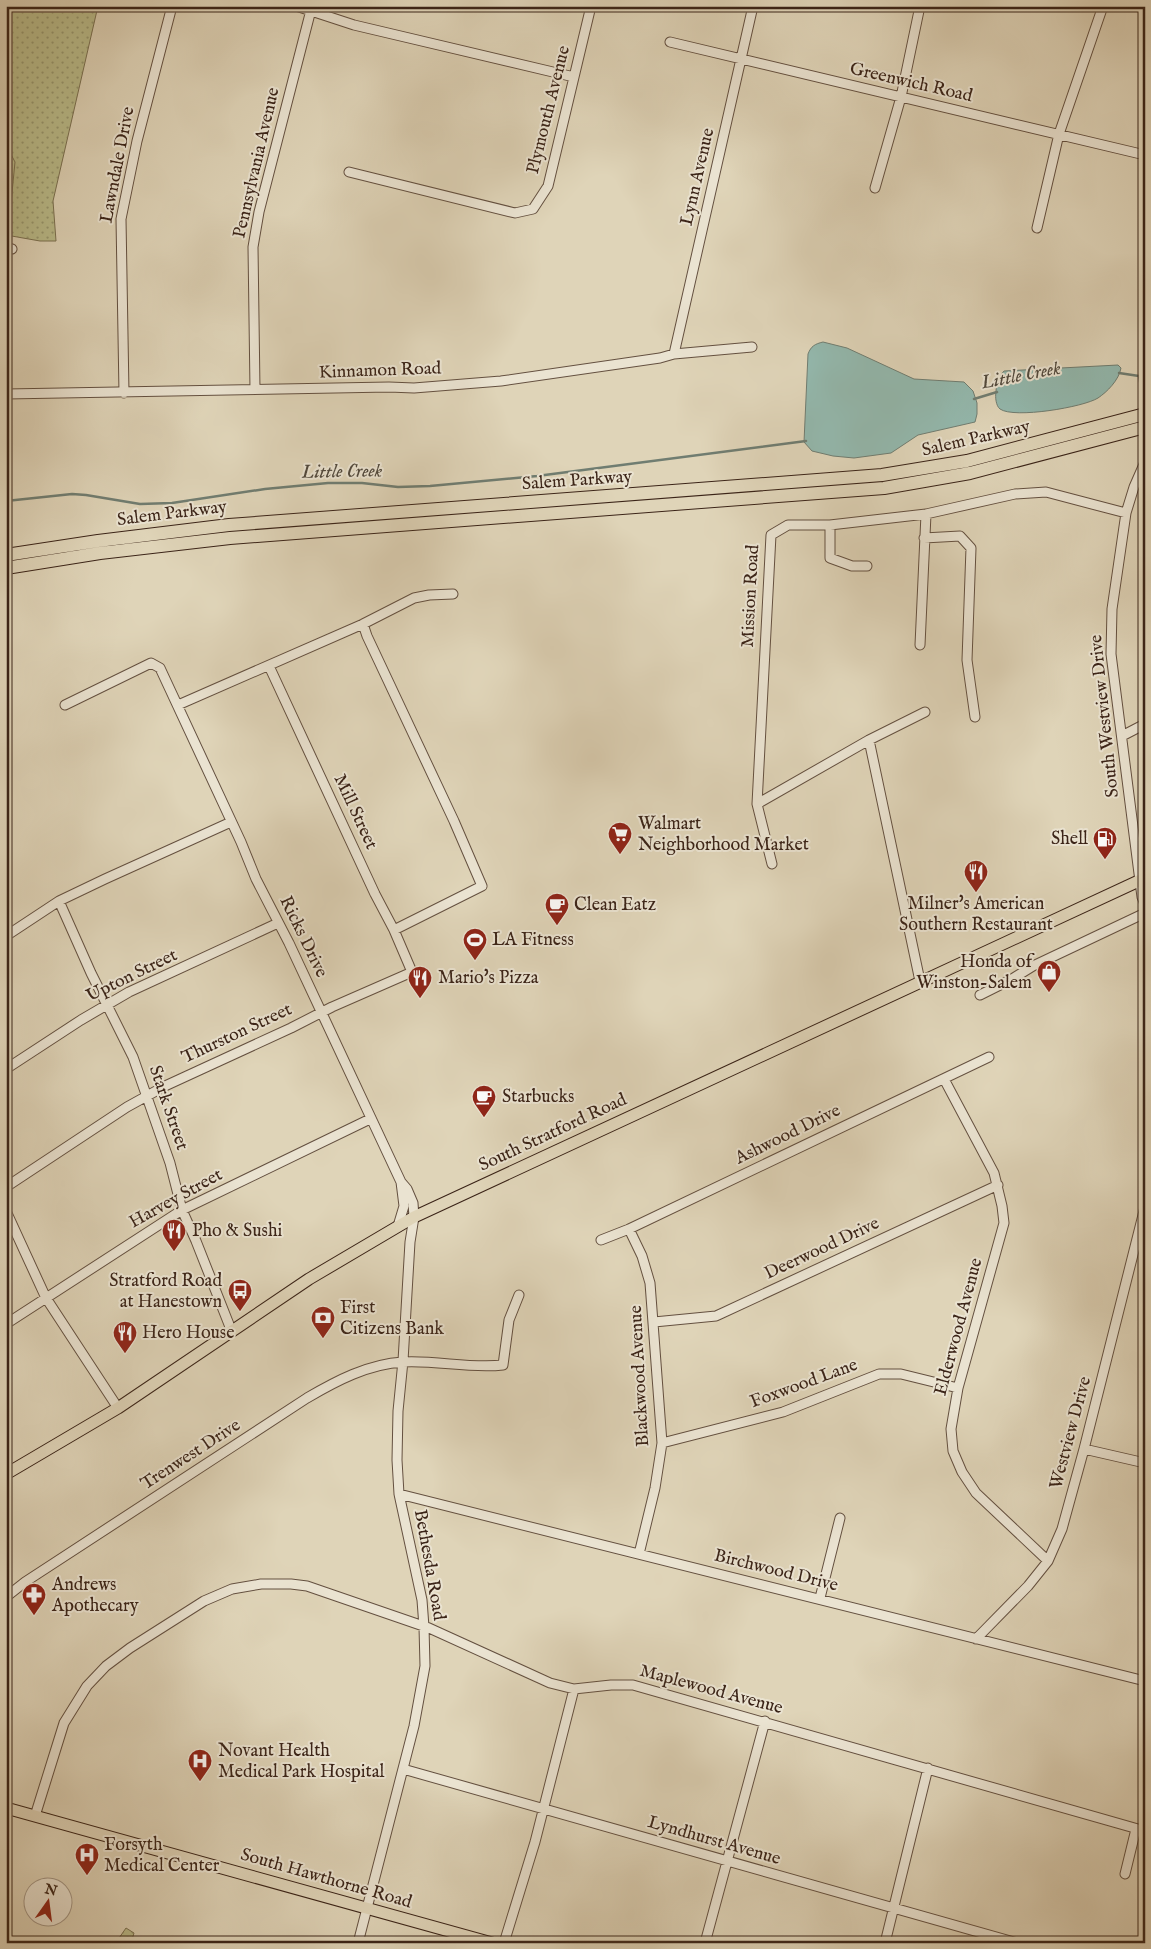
<svg xmlns="http://www.w3.org/2000/svg" width="1151" height="1949" font-family="'IM FELL English',serif">
  <defs>
    <pattern id="grass-dots" width="8" height="8" patternUnits="userSpaceOnUse" patternTransform="scale(1.25)"><rect width="8" height="8" fill="#b9bb8a"/><path d="M2 2h.1M6 6h.1" fill="none" stroke="#989870" stroke-width="1.8" stroke-linecap="round"/></pattern>
  </defs>
  <rect width="100%" height="100%" fill="#dfd4b8"/>
  <filter id="stains"><feTurbulence type="fractalNoise" baseFrequency=".004" numOctaves="4"/><feColorMatrix values="0 0 0 0 .2 0 0 0 0 .09 0 0 0 0 .02 0 0 0 .5 -.17"/></filter>
  <radialGradient id="worn" r=".72"><stop offset=".6" stop-color="#630" stop-opacity="0"/><stop offset="1" stop-color="#630" stop-opacity=".3"/></radialGradient>
  <!-- grass -->
  <path fill="url(#grass-dots)" stroke="#7a7051" d="M 6,6 L 98,6 L 53,201 L 56,241 L 40,241 L 6,235 Z
    M 126,1928 L 134,1933 L 131,1943 L 120,1943 L 117,1941 Z"/>
  <!-- pitch -->
  <path fill="#b9bb8a" stroke="#7a7051" d="M 6,145 L 15,162 L 10,213 L 6,212 Z"/>
  <!-- water -->
  <path fill="#93b8ad" stroke="#707d71" d="M 823,342 L 847,348 L 914,379 L 964,382 L 973,391 L 977,403 L 977,414 L 975,422 L 918,435 L 891,453 L 854,458 L 833,456 L 812,451 L 804,442 L 808,354 C 811,346 815,344 823,342 Z
    M 1118,365 L 1121,368 C 1119,380 1107,392 1098,398 C 1084,407 1014,419 1000,409 C 996,406 995,397 996,392 C 996,384 999,376 1004,371 Z"/>
  <g fill="none" stroke-linecap="round" stroke-linejoin="round">
    <!-- stream -->
    <path stroke="#707d71" stroke-width="2.5" d="M 1119,373 L 1139,376 L 1144,403
      M 974,399 L 997,392
      M 6,501 L 72,494 L 86,495 L 140,504 L 172,503 L 265,489 L 328,483 L 362,483 L 398,487 L 430,486 L 537,476 L 806,441"/>
    <defs>
      <path id="minor" d="M 296,6 L 354,25 L 574,77
        M 670,42 L 1145,155
        M 349,172 L 515,213 L 533,209 L 548,186 L 591,6
        M 875,188 L 901,97 L 920,6
        M 1037,228 L 1059,134 L 1103,6
        M 6,247 L 12,249
        M 674,354 L 753,6
        M 255,389 L 253,247 L 259,212 L 312,6
        M 124,393 L 121,219 L 137,141 L 172,6
        M 6,394 L 389,387 L 414,388 L 501,381 L 660,358 L 674,354 L 752,347
        M 1145,462 L 1134,487 L 1126,513 L 1112,609 L 1111,654 L 1142,897 L 1145,904
        M 830,525 L 830,558 L 852,566 L 867,566
        M 924,538 L 960,536 L 971,548 L 967,660 L 975,717
        M 363,624 L 367,636 L 454,821 L 482,886 L 394,930
        M 920,645 L 926,514
        M 65,705 L 151,663 L 160,668 L 241,842 L 256,879 L 289,943 L 401,1182 L 407,1189 L 413,1203 L 414,1217 L 410,1242 L 403,1361 L 398,1411 L 397,1460 L 399,1494 L 422,1600 L 424,1627 L 425,1666 L 414,1726 L 358,1943
        M 178,705 L 363,624 L 414,598 L 429,595 L 453,594
        M 1122,736 L 1145,724
        M 869,740 L 920,981
        M 757,804 L 869,740 L 925,712
        M 772,864 L 757,804 L 771,535 L 788,525 L 830,525 L 926,514 L 1015,494 L 1046,492 L 1126,513
        M 59,901 L 91,973 L 133,1057 L 170,1163 L 182,1210 L 196,1241 L 232,1332
        M 6,936 L 59,901 L 105,879 L 231,822
        M 980,995 L 1012,979 L 1033,966 L 1145,913
        M 6,1069 L 81,1020 L 129,992 L 278,923
        M 944,1079 L 994,1173 L 1002,1206 L 1004,1223 L 958,1388 L 951,1429 L 953,1451 L 962,1472 L 976,1493 L 1048,1561
        M 6,1187 L 127,1107 L 165,1086 L 291,1028 L 332,1007 L 412,972 L 394,930 L 375,894 L 269,666
        M 6,1211 L 46,1298 L 118,1408
        M 398,1226 L 404,1206 L 401,1182
        M 629,1229 L 642,1256 L 650,1283 L 662,1443 L 655,1488 L 639,1554
        M 601,1240 L 629,1229 L 989,1057
        M 654,1322 L 716,1316 L 998,1185
        M 6,1324 L 182,1210 L 370,1119
        M 662,1443 L 783,1412 L 879,1374 L 901,1374 L 958,1388
        M 1084,1449 L 1145,1463
        M 399,1494 L 1145,1681
        M 6,1597 L 25,1582 L 307,1398 C 336,1381 368,1364 403,1362 C 437,1360 470,1369 503,1365 L 509,1320 L 519,1295
        M 820,1598 L 840,1518
        M 976,1639 L 1028,1586 L 1048,1561 L 1062,1529 L 1084,1449 L 1145,1207
        M 403,1769 L 1017,1943
        M 35,1816 L 64,1723 L 87,1686 L 106,1666 L 130,1648 L 204,1601 L 232,1589 L 261,1584 L 291,1584 L 307,1586 L 429,1628 L 550,1683 L 574,1689 L 611,1685 L 633,1685 L 1145,1831
        M 1125,1874 L 1136,1829
        M 504,1943 L 535,1842 L 574,1689
        M 705,1943 L 765,1721
        M 885,1943 L 928,1768"/>
      <path id="major" d="M 6,1474 L 118,1408 L 309,1279 L 414,1217 L 1145,878
        M 6,1808 L 492,1943"/>
      <path id="highway" d="M 6,555 L 98,541 L 229,525 L 882,475 L 967,461 L 1145,414
        M 6,568 L 100,553 L 230,538 L 884,488 L 970,473 L 1145,427"/>
    </defs>
    <!-- minor casing -->
    <use href="#minor" stroke="#645040" stroke-width="11"/>
    <!-- major casing -->
    <use href="#major" stroke="#3b2418" stroke-width="13"/>
    <!-- highway casing -->
    <use href="#highway" stroke="#3b2418" stroke-width="14"/>
    <!-- minor -->
    <use href="#minor" stroke="#eae3d1" stroke-width="9"/>
    <!-- major -->
    <use href="#major" stroke="#dfd4b8" stroke-width="11"/>
    <!-- highway -->
    <use href="#highway" stroke="#dfd4b8" stroke-width="12"/>
  </g>
  <!-- icons -->
  <defs>
    <symbol id="supermarket-pin" viewBox="-11 -11 22 30"><path d="M0 17L-7.5 6A9.5 9.5 0 1 1 7.5 6Z" fill="#8f2418" stroke="#eae3d1"/><path d="M-6-5.5h2.5l.6 2H6L4.5 2H-2.5L-4.4-4H-6ZM-1.5 3.2a1.3 1.3 0 1 0 .1 0ZM3 3.2a1.3 1.3 0 1 0 .1 0Z" fill="#fff"/></symbol>
    <symbol id="fuel-pin" viewBox="-11 -11 22 30"><path d="M0 17L-7.5 6A9.5 9.5 0 1 1 7.5 6Z" fill="#8f2418" stroke="#eae3d1"/><path d="M-5.5-6h7V0h2V4h1.3V-2.5L3-4.5l.8-.8L6-3V5H2.5V1h-1V6h-7ZM-4.2-4.7v3.2H.2V-4.7Z" fill="#fff"/></symbol>
    <symbol id="restaurant-pin" viewBox="-11 -11 22 30"><path d="M0 17L-7.5 6A9.5 9.5 0 1 1 7.5 6Z" fill="#8f2418" stroke="#eae3d1"/><path d="M-5-6h1v4h1v-4h1v4h1v-4h1v5L-1.5 .5V6h-2V.5L-5-1ZM5-6V6H3V1.5H1.5Q1.5-4 5-6Z" fill="#fff"/></symbol>
    <symbol id="cafe-pin" viewBox="-11 -11 22 30"><path d="M0 17L-7.5 6A9.5 9.5 0 1 1 7.5 6Z" fill="#8f2418" stroke="#eae3d1"/><path d="M-5.5-4.5H6V0H3Q3 3.5 0 3.5H-2.5Q-5.5 3.5-5.5 0ZM3-3.2v2h1.7v-2ZM-6 4.5H4V6H-6Z" fill="#fff"/></symbol>
    <symbol id="stadium-pin" viewBox="-11 -11 22 30"><path d="M0 17L-7.5 6A9.5 9.5 0 1 1 7.5 6Z" fill="#8f2418" stroke="#eae3d1"/><path d="M0-5a6.5 5 0 1 0 0 10a6.5 5 0 1 0 0-10ZM-3.5-1.8h7v3.6h-7Z" fill="#fff"/></symbol>
    <symbol id="shop-pin" viewBox="-11 -11 22 30"><path d="M0 17L-7.5 6A9.5 9.5 0 1 1 7.5 6Z" fill="#8f2418" stroke="#eae3d1"/><path d="M-5-2.5h2.3a2.7 3.5 0 0 1 5.4 0H5L5.5 6h-11ZM-1.5-2.5h3a1.5 2.3 0 0 0-3 0Z" fill="#fff"/></symbol>
    <symbol id="bus-pin" viewBox="-11 -11 22 30"><path d="M0 17L-7.5 6A9.5 9.5 0 1 1 7.5 6Z" fill="#8f2418" stroke="#eae3d1"/><path d="M-5-6H5V4H4V6H2V4H-2V6H-4V4H-5ZM-3.5-4V0h7V-4ZM-3.5 1.2v1.5H-2V1.2ZM2 1.2v1.5H3.5V1.2Z" fill="#fff"/></symbol>
    <symbol id="bank-pin" viewBox="-11 -11 22 30"><path d="M0 17L-7.5 6A9.5 9.5 0 1 1 7.5 6Z" fill="#8f2418" stroke="#eae3d1"/><path d="M-6-4H6V4H-6ZM0-2.3a2.3 2.3 0 1 0 0 4.6a2.3 2.3 0 1 0 0-4.6Z" fill="#fff"/></symbol>
    <symbol id="pharmacy-pin" viewBox="-11 -11 22 30"><path d="M0 17L-7.5 6A9.5 9.5 0 1 1 7.5 6Z" fill="#8f2418" stroke="#eae3d1"/><path d="M-2-6h4v4h4v4h-4v4h-4v-4h-4v-4h4Z" fill="#fff"/></symbol>
    <symbol id="hospital-pin" viewBox="-11 -11 22 30"><path d="M0 17L-7.5 6A9.5 9.5 0 1 1 7.5 6Z" fill="#8f2418" stroke="#eae3d1"/><path d="M-5-5h3v3.5h4V-5h3V5h-3V1.5h-4V5h-3Z" fill="#fff"/></symbol>
  </defs>
  <g fill-rule="evenodd">
    <use href="#supermarket-pin" x="606" y="820" width="28" height="38"/>
    <use href="#fuel-pin" x="1091" y="825" width="28" height="38"/>
    <use href="#restaurant-pin" x="962" y="858" width="28" height="38"/>
    <use href="#cafe-pin" x="543" y="891" width="28" height="38"/>
    <use href="#stadium-pin" x="461" y="926" width="28" height="38"/>
    <use href="#shop-pin" x="1035" y="958" width="28" height="38"/>
    <use href="#restaurant-pin" x="406" y="964" width="28" height="38"/>
    <use href="#cafe-pin" x="470" y="1083" width="28" height="38"/>
    <use href="#restaurant-pin" x="160" y="1217" width="28" height="38"/>
    <use href="#bus-pin" x="226" y="1277" width="28" height="38"/>
    <use href="#bank-pin" x="309" y="1304" width="28" height="38"/>
    <use href="#restaurant-pin" x="111" y="1319" width="28" height="38"/>
    <use href="#pharmacy-pin" x="20" y="1581" width="28" height="38"/>
    <use href="#hospital-pin" x="186" y="1747" width="28" height="38"/>
    <use href="#hospital-pin" x="73" y="1841" width="28" height="38"/>
  </g>
  <g text-anchor="middle" dominant-baseline="central" stroke-width="4" stroke-linejoin="round" paint-order="stroke">
    <!-- street labels -->
    <g font-size="18" fill="#3b2418" stroke="#eae3d1">
      <text transform="translate(911 83) rotate(13)">Greenwich Road</text>
      <text transform="translate(549 110) rotate(-76)">Plymouth Avenue</text>
      <text transform="translate(257 163) rotate(-77)">Pennsylvania Avenue</text>
      <text transform="translate(118 165) rotate(-79)">Lawndale Drive</text>
      <text transform="translate(698 177) rotate(-77)">Lynn Avenue</text>
      <text transform="translate(380 371) rotate(-2)">Kinnamon Road</text>
      <text transform="translate(976 439) rotate(-13)">Salem Parkway</text>
      <text transform="translate(577 481) rotate(-4)">Salem Parkway</text>
      <text transform="translate(172 514) rotate(-7)">Salem Parkway</text>
      <text transform="translate(751 596) rotate(-87)">Mission Road</text>
      <text transform="translate(1105 716) rotate(-96)">South Westview Drive</text>
      <text transform="translate(355 812) rotate(65)">Mill Street</text>
      <text transform="translate(303 937) rotate(64)">Ricks Drive</text>
      <text transform="translate(132 976) rotate(-26)">Upton Street</text>
      <text transform="translate(237 1034) rotate(-25)">Thurston Street</text>
      <text transform="translate(168 1108) rotate(71)">Stark Street</text>
      <text transform="translate(553 1133) rotate(-25)">South Stratford Road</text>
      <text transform="translate(788 1135) rotate(-26)">Ashwood Drive</text>
      <text transform="translate(176 1199) rotate(-29)">Harvey Street</text>
      <text transform="translate(822 1249) rotate(-25)">Deerwood Drive</text>
      <text transform="translate(959 1327) rotate(-75)">Elderwood Avenue</text>
      <text transform="translate(640 1376) rotate(-93)">Blackwood Avenue</text>
      <text transform="translate(804 1384) rotate(-20)">Foxwood Lane</text>
      <text transform="translate(1071 1433) rotate(-75)">Westview Drive</text>
      <text transform="translate(191 1455) rotate(-33)">Trenwest Drive</text>
      <text transform="translate(429 1565) rotate(80)">Bethesda Road</text>
      <text transform="translate(776 1571) rotate(14)">Birchwood Drive</text>
      <text transform="translate(711 1690) rotate(15)">Maplewood Avenue</text>
      <text transform="translate(714 1841) rotate(16)">Lyndhurst Avenue</text>
      <text transform="translate(326 1879) rotate(16)">South Hawthorne Road</text>
    </g>
    <!-- poi labels -->
    <g font-size="18" fill="#3b2418" stroke="#eae3d1" text-anchor="start">
      <text x="638" y="824">Walmart<tspan x="638" dy="21">Neighborhood Market</tspan></text>
      <text x="1088" y="839" text-anchor="end">Shell</text>
      <text x="976" y="904" text-anchor="middle">Milner's American<tspan x="976" dy="21">Southern Restaurant</tspan></text>
      <text x="574" y="905">Clean Eatz</text>
      <text x="492" y="940">LA Fitness</text>
      <text x="1032" y="962" text-anchor="end">Honda of<tspan x="1032" dy="21">Winston-Salem</tspan></text>
      <text x="438" y="978">Mario's Pizza</text>
      <text x="502" y="1097">Starbucks</text>
      <text x="192" y="1231">Pho &amp; Sushi</text>
      <text x="222" y="1281" text-anchor="end">Stratford Road<tspan x="222" dy="21">at Hanestown</tspan></text>
      <text x="340" y="1308">First<tspan x="340" dy="21">Citizens Bank</tspan></text>
      <text x="142" y="1333">Hero House</text>
      <text x="52" y="1585">Andrews<tspan x="52" dy="21">Apothecary</tspan></text>
      <text x="218" y="1751">Novant Health<tspan x="218" dy="21">Medical Park Hospital</tspan></text>
      <text x="104" y="1845">Forsyth<tspan x="104" dy="21">Medical Center</tspan></text>
    </g>
    <!-- water labels -->
    <g font-size="19" font-style="italic" fill="#51493d" stroke="#eae3d1">
      <text transform="translate(1021 376) rotate(-11)">Little Creek</text>
      <text transform="translate(342 472) rotate(-1)">Little Creek</text>
    </g>
  </g>
  <!-- margin -->
  <rect width="1151" height="1949" fill="none" stroke="#dfd4b8" stroke-width="25"/>
  <rect x="8" y="8" width="1136" height="1934" fill="none" stroke="#3b2418" stroke-width="2.5"/>
  <rect x="12" y="12" width="1126" height="1924" fill="none" stroke="#3b2418"/>
  <!-- north arrow -->
  <g transform="translate(48 1902) rotate(14)"><circle r="24" fill="#eae3d1" stroke="#a49787"/>
  <path d="M0-4L9 19L0 12L-9 19Z" fill="#8f2418"/>
  <text y="-8" font-size="14" font-weight="bold" text-anchor="middle" fill="#3b2418">N</text>
  </g>
  <rect width="100%" height="100%" filter="url(#stains)"/>
  <rect width="100%" height="100%" fill="url(#worn)"/>
</svg>
